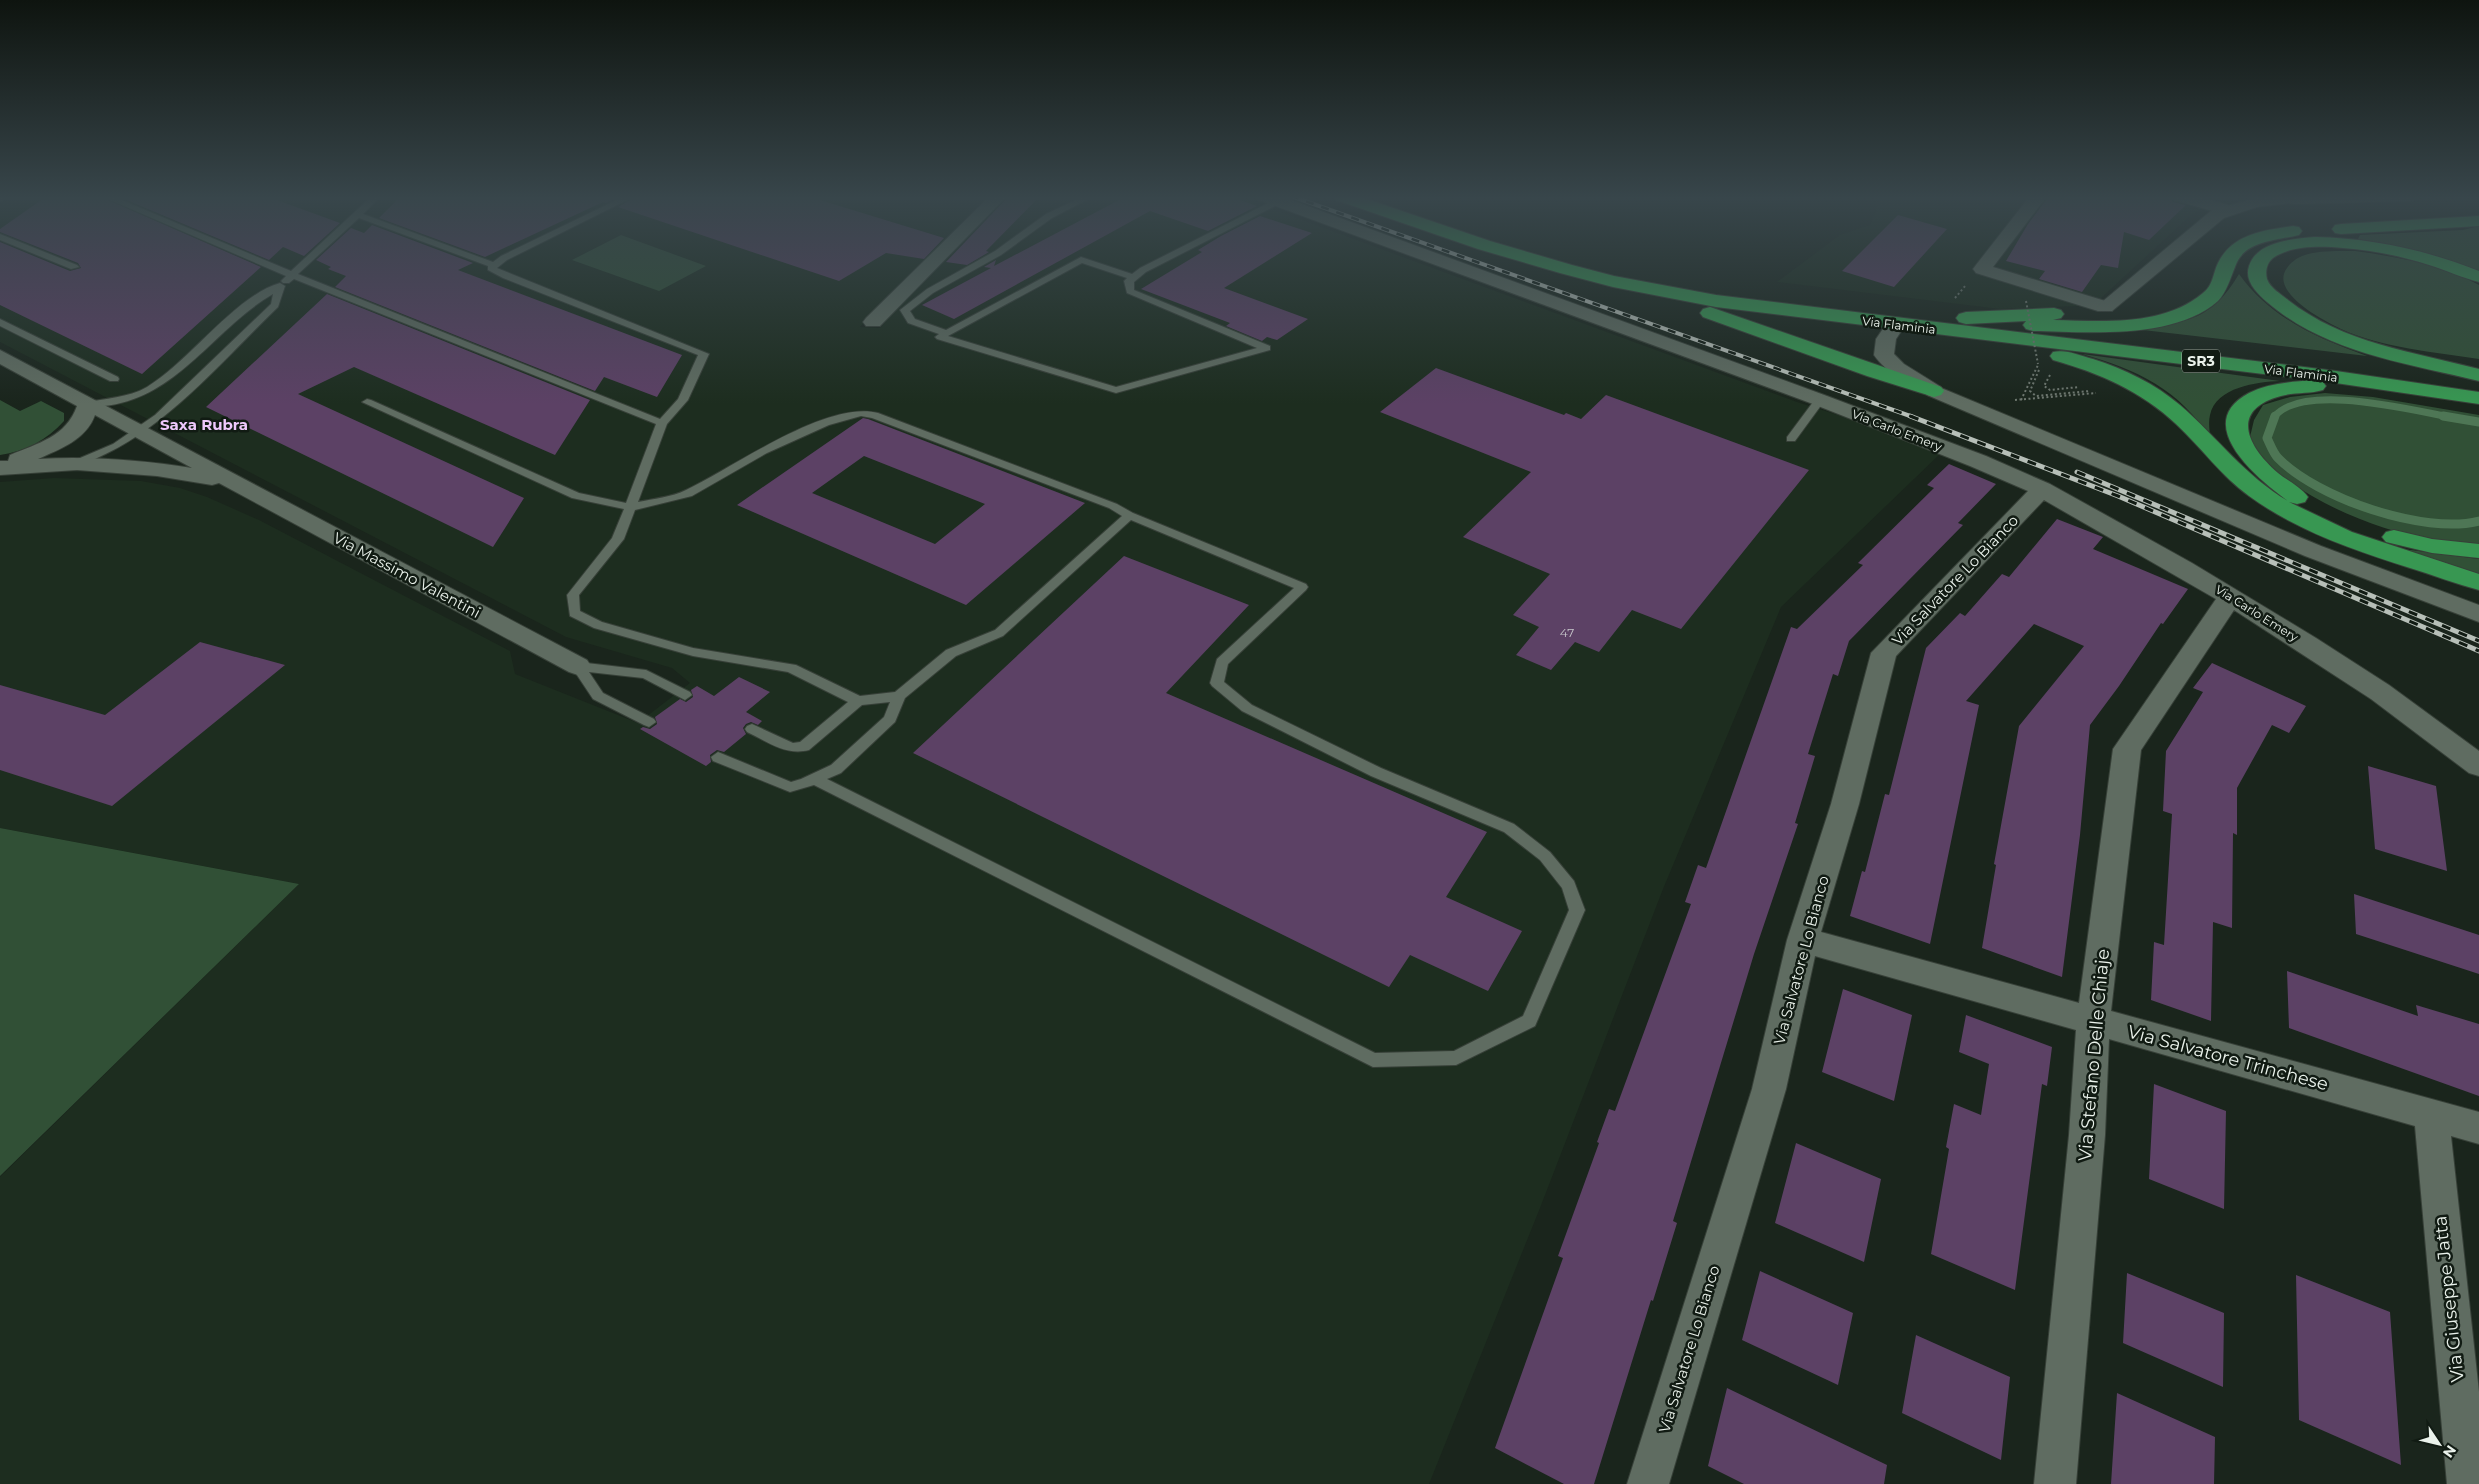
<svg xmlns="http://www.w3.org/2000/svg" width="2479" height="1484" font-family="Montserrat,sans-serif">
  <rect width="100%" height="100%" fill="#1a251c"/>
  <!-- built -->
  <path fill="#1d2d1f" d="M 0,196 L 989,196 L 860,327 L 880,328 L 938,261 L 1006,196 L 1237,196 L 1797,402 L 1860,422 L 1941,453 L 1781,607 L 1663,889 L 1540,1208 L 1429,1484 L 0,1484 L 0,1177 L 299,884 L 0,828 L 0,482 L 54,478 L 141,481 L 180,488 L 207,497 L 259,520 L 510,651 L 515,674 L 638,723 L 690,683 L 672,668 L 566,637 L 0,342 Z
    M 1875,196 L 2247,196 L 2214,203 L 2192,214 L 2099,300 L 2078,306 L 2000,309 L 1777,282 L 1840,235 L 1870,225 L 1880,201 Z"/>
  <!-- green -->
  <path fill="#315036" d="M 2479,226 L 2479,272 C 2442,254 2399,246 2358,239 L 2360,235 L 2463,230 Z
    M 621,235 L 706,266 L 659,291 L 572,260 Z
    M 2355,251 C 2397,257 2441,264 2479,285 L 2479,359 C 2434,352 2383,348 2341,329 C 2322,320 2269,292 2287,268 C 2290,263 2297,258 2302,256 C 2318,250 2338,251 2355,251 Z
    M 2239,274 C 2270,318 2318,338 2367,356 L 2143,330 C 2191,320 2212,319 2239,274 Z
    M 2082,354 L 2280,381 C 2257,382 2216,387 2210,415 C 2208,423 2210,431 2210,439 C 2181,390 2136,369 2082,354 Z
    M 2325,393 L 2373,397 L 2479,415 L 2479,544 C 2463,543 2445,543 2430,540 C 2374,529 2300,499 2261,457 C 2256,452 2253,443 2250,437 L 2254,420 L 2263,405 L 2290,397 Z
    M 0,400 L 20,411 L 41,401 L 64,413 L 64,421 C 47,440 26,451 0,455 Z
    M 2411,550 L 2479,559 L 2479,577 L 2404,552 Z
    M 0,828 L 299,884 L 0,1176 Z"/>
  <g fill="none" stroke-linecap="round" stroke-linejoin="round">
    <!-- stream-far1 -->
    <path stroke="#4e7655" stroke-width="7" d="M 2274,417 C 2302,382 2411,410 2450,417"/>
    <!-- stream -->
    <path stroke="#4e7655" stroke-width="9" d="M 2275,416 L 2267,438 C 2270,444 2273,453 2278,458 C 2317,498 2424,535 2479,521
      M 2443,416 L 2479,422"/>
  </g>
  <!-- building -->
  <path fill="#5c4165" fill-rule="evenodd" d="M 47,196 L 99,196 L 261,267 L 142,374 L 0,305 L 0,242 L 70,271 L 81,268 L 78,263 L 0,232 L 0,229 Z
    M 117,196 L 266,196 L 340,223 L 304,256 L 283,247 L 269,260 Z
    M 401,196 L 621,196 L 606,203 L 603,202 L 485,257 L 379,218 Z
    M 637,196 L 807,196 L 944,238 L 924,259 L 886,253 L 839,281 L 618,207 Z
    M 1009,196 L 1040,196 L 986,251 L 989,252 L 967,265 L 946,262 Z
    M 1118,196 L 1228,196 L 1257,206 L 1208,231 L 1150,211 L 954,319 L 922,305 L 991,268 L 984,267 L 996,260 L 994,266 L 1119,200 Z
    M 2049,196 L 2170,196 L 2173,202 L 2186,205 L 2149,240 L 2124,232 L 2118,268 L 2101,265 L 2082,292 L 2039,279 L 2045,271 L 2006,261 L 2028,224 Z
    M 1898,215 L 1947,229 L 1894,287 L 1842,271 Z
    M 1260,216 L 1312,233 L 1224,288 L 1308,319 L 1277,340 L 1267,337 L 1262,341 L 1226,326 L 1230,323 L 1141,289 L 1202,252 L 1198,250 L 1221,236 Z
    M 372,225 L 473,263 L 458,270 L 682,355 L 657,397 L 604,377 L 595,391 L 335,287 L 346,276 L 328,269 L 331,267 L 316,260 L 351,228 L 364,233 Z
    M 327,294 L 590,400 L 555,455 L 354,367 L 298,394 L 524,498 L 493,547 L 206,407 Z
    M 1436,368 L 1564,415 L 1566,413 L 1581,419 L 1606,395 L 1809,470 L 1681,629 L 1632,610 L 1599,652 L 1575,642 L 1551,670 L 1516,655 L 1539,627 L 1513,615 L 1550,574 L 1463,537 L 1531,472 L 1380,412 Z
    M 863,418 L 868,419 L 1085,503 L 966,605 L 737,505 ZM 864,456 L 985,504 L 935,544 L 812,493 Z
    M 1949,464 L 1996,484 L 1958,523 L 1963,525 L 1849,641 L 1838,676 L 1833,674 L 1808,754 L 1815,756 L 1795,823 L 1798,824 L 1754,954 L 1673,1221 L 1677,1223 L 1653,1301 L 1651,1300 L 1594,1484 L 1564,1484 L 1495,1448 L 1563,1258 L 1558,1256 L 1599,1143 L 1597,1142 L 1609,1109 L 1615,1111 L 1691,904 L 1685,902 L 1698,865 L 1706,868 L 1791,627 L 1797,629 L 1863,565 L 1858,563 L 1934,488 L 1927,485 Z
    M 2057,519 L 2103,537 L 2093,549 L 2188,589 L 2163,624 L 2161,623 L 2119,686 L 2090,725 L 2080,835 L 2062,977 L 1982,948 L 1996,865 L 1994,864 L 2019,726 L 2084,646 L 2034,624 L 1966,701 L 1979,705 L 1930,944 L 1850,916 L 1862,871 L 1865,872 L 1885,794 L 1889,795 L 1926,648 L 1960,613 L 1965,616 L 2002,574 L 2009,577 Z
    M 1124,556 L 1249,605 L 1166,693 L 1487,832 L 1446,897 L 1522,931 L 1488,991 L 1410,955 L 1389,987 L 913,753 Z
    M 200,642 L 285,665 L 112,806 L 0,770 L 0,685 L 105,715 Z
    M 2212,663 L 2306,706 L 2289,733 L 2272,725 L 2237,788 L 2237,835 L 2233,833 L 2232,928 L 2213,922 L 2211,1021 L 2151,1000 L 2154,942 L 2164,945 L 2172,814 L 2163,811 L 2166,751 L 2203,692 L 2193,688 Z
    M 739,677 L 770,692 L 746,712 L 762,721 L 758,725 L 751,722 L 746,724 L 743,728 L 746,734 L 724,752 L 717,750 L 710,755 L 711,762 L 706,766 L 640,729 L 643,727 L 650,729 L 657,724 L 655,717 L 680,699 L 686,702 L 693,697 L 691,690 L 697,686 L 714,696 Z
    M 2368,766 L 2436,786 L 2447,871 L 2375,849 Z
    M 2354,894 L 2479,935 L 2479,974 L 2356,934 Z
    M 2287,971 L 2418,1016 L 2416,1005 L 2479,1024 L 2479,1096 L 2289,1028 Z
    M 1843,989 L 1912,1015 L 1894,1101 L 1822,1072 Z
    M 1966,1015 L 2052,1047 L 2047,1086 L 2042,1084 L 2015,1290 L 1931,1254 L 1949,1149 L 1946,1147 L 1954,1104 L 1981,1115 L 1989,1064 L 1959,1052 Z
    M 2154,1084 L 2226,1111 L 2224,1209 L 2149,1179 Z
    M 1796,1143 L 1881,1179 L 1864,1262 L 1775,1223 Z
    M 1760,1271 L 1853,1313 L 1838,1385 L 1742,1340 Z
    M 2127,1273 L 2224,1313 L 2223,1387 L 2123,1343 Z
    M 2296,1275 L 2390,1312 L 2401,1465 L 2299,1420 Z
    M 1916,1335 L 2010,1377 L 2001,1460 L 1902,1413 Z
    M 1727,1388 L 1887,1465 L 1884,1484 L 1744,1484 L 1708,1466 Z
    M 2117,1393 L 2215,1437 L 2214,1484 L 2111,1484 Z"/>
  <g fill="none" stroke-linecap="round" stroke-linejoin="round">
    <defs>
      <path id="lane" d="M 0,196 L 9,196 L 0,202 Z
        M 101,196 L 112,196 L 291,271 L 372,196 L 381,196 L 363,214 L 493,262 L 501,256 L 625,196 L 635,196 L 507,260 L 497,268 L 709,354 L 688,400 L 667,424 L 638,502 C 653,499 672,497 686,490 C 733,468 826,400 878,413 L 1117,504 L 1133,513 L 1306,584 L 1308,587 L 1306,590 L 1228,664 L 1224,682 L 1252,705 L 1381,768 L 1514,824 L 1550,852 L 1574,881 L 1585,910 L 1535,1026 L 1456,1065 L 1373,1067 L 814,785 L 790,792 L 713,761 L 711,757 L 718,752 L 791,782 L 801,779 L 831,765 L 884,717 L 890,702 L 862,705 L 809,750 C 786,756 768,742 747,732 L 745,729 L 747,726 L 752,724 L 793,743 L 800,742 L 848,702 L 788,672 L 693,656 L 594,628 L 570,616 L 567,595 L 612,538 L 624,509 L 572,498 L 362,402 L 367,399 L 371,400 L 579,493 L 626,503 L 656,424 L 294,279 L 289,283 L 283,283 L 281,281 L 286,276 ZM 359,218 L 488,266 L 488,270 L 503,278 L 698,355 L 678,399 L 660,419 L 298,274 ZM 861,416 L 872,418 L 1109,508 L 1122,516 L 995,630 L 946,650 L 895,692 L 860,696 L 796,665 L 693,648 L 602,622 L 580,611 L 579,595 L 624,539 L 635,510 L 692,496 L 767,453 L 829,425 ZM 1131,520 L 1294,588 L 1217,659 L 1210,683 L 1212,686 L 1242,711 L 1371,776 L 1504,832 L 1540,860 L 1562,888 L 1569,910 L 1523,1016 L 1454,1051 L 1375,1053 L 827,779 L 841,773 L 895,722 L 905,698 L 956,656 L 1003,636 Z
        M 1084,196 L 1094,196 L 1052,218 L 1001,255 L 933,293 L 910,311 L 915,319 L 946,330 L 1081,257 L 1132,274 L 1140,268 L 1278,198 L 1281,199 L 1281,203 L 1146,272 L 1134,282 L 1134,290 L 1270,346 L 1270,350 L 1116,393 L 937,339 L 935,337 L 939,334 L 908,323 L 900,310 L 927,289 L 995,251 L 1046,214 ZM 1082,263 L 1127,278 L 1124,281 L 1127,293 L 1257,348 L 1116,387 L 948,336 Z
        M 0,234 L 77,265 L 79,267 L 71,269 L 0,240 Z
        M 280,283 L 285,286 L 278,307 C 222,361 167,428 95,459 C 88,462 81,467 73,465 L 73,461 L 113,444 L 155,415 L 271,304 L 273,294 C 214,328 178,398 104,406 C 97,407 88,410 83,405 L 84,403 C 105,398 128,398 147,387 C 190,361 235,296 280,283 Z
        M 0,319 L 118,377 L 119,379 L 118,381 L 110,381 L 0,326 Z
        M 1820,397 L 1825,400 L 1795,441 L 1787,441 L 1787,437 L 1816,398 Z
        M 578,662 L 646,670 L 690,692 L 692,695 L 685,700 L 643,678 L 589,672 L 603,693 L 654,719 L 656,722 L 649,727 L 644,725 L 593,699 L 571,666 Z"/>
      <path id="street" d="M 990,196 L 1007,196 L 880,326 L 866,326 L 863,322 L 866,318 Z
        M 1257,196 L 1280,196 L 1827,396 L 1986,456 L 2050,484 L 2192,563 L 2316,638 L 2389,685 L 2479,751 L 2479,776 L 2469,773 L 2371,699 L 2234,610 L 2141,750 L 2111,1011 L 2479,1112 L 2479,1144 L 2451,1136 L 2479,1392 L 2479,1484 L 2447,1484 L 2415,1126 L 2109,1039 L 2105,1135 L 2076,1484 L 2034,1484 L 2069,1135 L 2076,1030 L 1815,956 L 1786,1089 L 1669,1484 L 1627,1484 L 1752,1089 L 1787,940 L 1831,804 L 1871,653 L 2028,491 L 1970,466 L 1813,404 L 1259,200 ZM 2044,500 L 2216,599 L 2113,749 L 2079,1003 L 1821,932 L 1859,804 L 1896,656 Z
        M 2030,196 L 2047,196 L 1993,267 L 2112,303 L 2114,307 L 2112,311 L 2098,311 L 1976,273 L 1973,269 L 1976,265 Z
        M 2172,196 L 2197,196 L 2232,206 L 2235,210 L 2232,214 L 2226,215 L 2174,200 Z
        M 2288,196 L 2416,196 L 2414,200 L 2408,201 L 2294,204 L 2288,203 L 2286,199 Z
        M 1896,318 L 1903,320 L 1906,324 L 1896,339 L 1894,354 L 1904,364 L 1941,387 L 1944,391 L 1941,395 C 1922,400 1885,371 1874,355 L 1876,339 L 1889,320 Z
        M 0,350 L 587,660 L 591,666 L 587,672 L 578,675 L 569,672 L 219,483 L 212,485 L 157,476 L 77,470 L 0,475 L 0,461 L 8,461 L 10,455 C 38,443 66,437 77,406 L 0,364 ZM 95,415 L 192,468 C 141,460 90,456 38,459 C 60,449 86,440 95,415 Z"/>
      <path id="secondary" d="M 2264,196 L 2314,196 L 2312,200 L 2306,201 L 2257,207 L 2224,218 L 2112,311 L 2098,311 L 2096,307 L 2212,210 Z
        M 1934,385 L 2321,546 L 2479,605 L 2479,622 L 2305,556 L 1927,395 L 1924,391 L 1927,387 Z"/>
      <path id="highway" d="M 1334,196 L 1358,196 L 1490,241 L 1572,265 L 1614,276 L 1716,295 L 2336,371 L 2479,392 L 2479,404 L 2322,381 L 2326,386 L 2323,390 C 2310,394 2295,392 2281,396 C 2229,410 2247,446 2278,473 C 2288,481 2301,487 2308,497 L 2305,502 L 2297,504 L 2289,502 L 2352,532 L 2479,574 L 2479,590 C 2456,584 2433,575 2410,568 C 2354,550 2297,531 2249,496 C 2221,476 2201,447 2176,424 C 2141,391 2099,373 2053,360 L 2050,356 L 2053,352 C 2066,349 2081,356 2093,359 C 2125,369 2155,384 2180,405 C 2217,437 2245,476 2288,501 C 2259,480 2190,424 2249,393 C 2268,383 2292,382 2313,380 L 1716,307 L 1613,287 L 1560,273 L 1478,249 L 1336,200 Z
        M 2479,216 L 2479,226 L 2341,234 L 2335,233 L 2332,229 L 2335,225 L 2341,224 Z
        M 2293,226 L 2299,227 L 2302,231 L 2299,235 C 2276,241 2244,240 2235,267 C 2230,279 2227,291 2218,301 C 2174,340 2088,332 2033,331 L 2026,329 L 2023,325 L 2026,321 L 1966,324 L 1959,322 L 1956,318 L 1959,314 L 1966,312 L 2054,308 L 2061,310 L 2064,314 L 2061,318 L 2053,320 C 2102,321 2163,327 2203,293 C 2213,286 2213,273 2218,263 C 2232,234 2264,230 2293,226 Z
        M 2315,237 C 2371,238 2426,250 2479,271 L 2479,282 C 2462,278 2446,270 2429,265 C 2401,256 2372,250 2343,248 C 2321,246 2292,245 2273,258 C 2267,263 2265,271 2267,279 C 2270,288 2281,294 2288,300 C 2343,343 2413,352 2479,369 L 2479,381 C 2405,363 2326,353 2267,302 C 2257,293 2244,281 2249,266 C 2257,241 2293,239 2315,237 Z
        M 1710,307 L 1941,387 L 1944,391 L 1941,395 L 1934,397 L 1867,376 L 1703,317 L 1700,313 L 1703,309 Z
        M 2394,530 L 2432,539 L 2479,544 L 2479,558 L 2432,553 L 2386,542 L 2382,537 L 2386,532 Z"/>
    </defs>
    <!-- lane casing -->
    <use href="#lane" stroke="#374038" stroke-width="2"/>
    <!-- street casing -->
    <use href="#street" stroke="#374038" stroke-width="2"/>
    <!-- secondary casing -->
    <use href="#secondary" stroke="#374038" stroke-width="2"/>
    <!-- highway casing -->
    <use href="#highway" stroke="#374038" stroke-width="2"/>
    <!-- path -->
    <path stroke="#6f7870" stroke-width="2" stroke-dasharray="2 2.5" stroke-linecap="butt" d="M 1955,298 L 1966,285
      M 2039,370 L 2030,391 L 2036,396 L 2090,391
      M 2050,375 L 2044,386 L 2050,390 L 2079,387
      M 2015,400 L 2096,393
      M 2021,400 L 2038,365"/>
    <!-- lane -->
    <use href="#lane" fill="#5f6c61" fill-rule="evenodd"/>
    <!-- street -->
    <use href="#street" fill="#5f6c61" fill-rule="evenodd"/>
    <!-- secondary -->
    <use href="#secondary" fill="#5f6c61" fill-rule="evenodd"/>
    <!-- highway -->
    <use href="#highway" fill="#389752" fill-rule="evenodd"/>
    <defs>
      <path id="rail-far1" d="M 1291,196 L 1913,417"/>
      <path id="rail" d="M 1910,416 L 2118,496 L 2479,651
        M 2077,472 L 2479,641"/>
    </defs>
    <!-- rail-far1 casing -->
    <use href="#rail-far1" stroke="#b7bfb8" stroke-width="4"/>
    <!-- rail casing -->
    <use href="#rail" stroke="#b7bfb8" stroke-width="5"/>
    <!-- rail-far1 -->
    <use href="#rail-far1" stroke="#111b13" stroke-width="2.5" stroke-dasharray="8" stroke-linecap="butt"/>
    <!-- rail -->
    <use href="#rail" stroke="#111b13" stroke-width="3" stroke-dasharray="9" stroke-linecap="butt"/>
    <!-- path-bridge -->
    <path stroke="#6f7870" stroke-width="2" stroke-dasharray="2 2.5" stroke-linecap="butt" d="M 2026,301 L 2038,364"/>
  </g>
  <!-- sky -->
  <linearGradient id="sky" x2="0" y2="1"><stop stop-color="#0e140f"/><stop offset="0.49" stop-color="#38464b"/><stop offset="1" stop-color="#38464b" stop-opacity="0"/></linearGradient>
  <rect width="2479" height="404" fill="url(#sky)"/>
  <g text-anchor="middle" dominant-baseline="central" stroke-width="5" stroke-linejoin="round" paint-order="stroke">
    <!-- far-street labels -->
    <g font-size="12" fill="#eaf2eb" stroke="#111b13">
      <text transform="translate(1899 325) rotate(7)">Via Flaminia</text>
      <text transform="translate(2301 373) rotate(7)">Via Flaminia</text>
      <text transform="translate(1897 430) rotate(21)">Via Carlo Emery</text>
      <text transform="translate(2257 613) rotate(32)">Via Carlo Emery</text>
    </g>
    <!-- number labels -->
    <g font-size="12" fill="#c6c6ca">
      <text x="1567" y="632">47</text>
    </g>
    <!-- shield labels -->
    <rect fill="#111b13" stroke="#a9b2aa" stroke-width="1" x="2182" y="349.5" width="38" height="23" rx="4"/>
    <g font-size="14" font-weight="bold" fill="#eaf2eb">
      <text x="2201" y="361">SR3</text>
    </g>
    <!-- far-quarter labels -->
    <g font-size="15" font-weight="bold" fill="#eec8fc" stroke="#111b13">
      <text x="204" y="424">Saxa Rubra</text>
    </g>
    <!-- street labels -->
    <g font-size="15" fill="#eaf2eb" stroke="#111b13">
      <text transform="translate(407 575) rotate(28)">Via Massimo Valentini</text>
      <text transform="translate(1955 580) rotate(-46)">Via Salvatore Lo Bianco</text>
      <text transform="translate(1801 960) rotate(-75)">Via Salvatore Lo Bianco</text>
      <text transform="translate(1689 1349) rotate(-73)">Via Salvatore Lo Bianco</text>
    </g>
    <!-- near-street labels -->
    <g font-size="18" fill="#eaf2eb" stroke="#111b13">
      <text transform="translate(2094 1055) rotate(-85)">Via Stefano Delle Chiaje</text>
      <text transform="translate(2228 1058) rotate(15)">Via Salvatore Trinchese</text>
      <text transform="translate(2449 1299) rotate(-96)">Via Giuseppe Jatta</text>
    </g>
  </g>
  <!-- north arrow -->
  <g transform="translate(2439 1444) rotate(125)" stroke="#111b13" stroke-width="4" paint-order="stroke">
  <path d="M0-4L9 19L0 12L-9 19Z" fill="#eaf2eb"/>
  <text y="-8" font-size="14" font-weight="bold" text-anchor="middle" fill="#eaf2eb">N</text>
  </g>
</svg>
